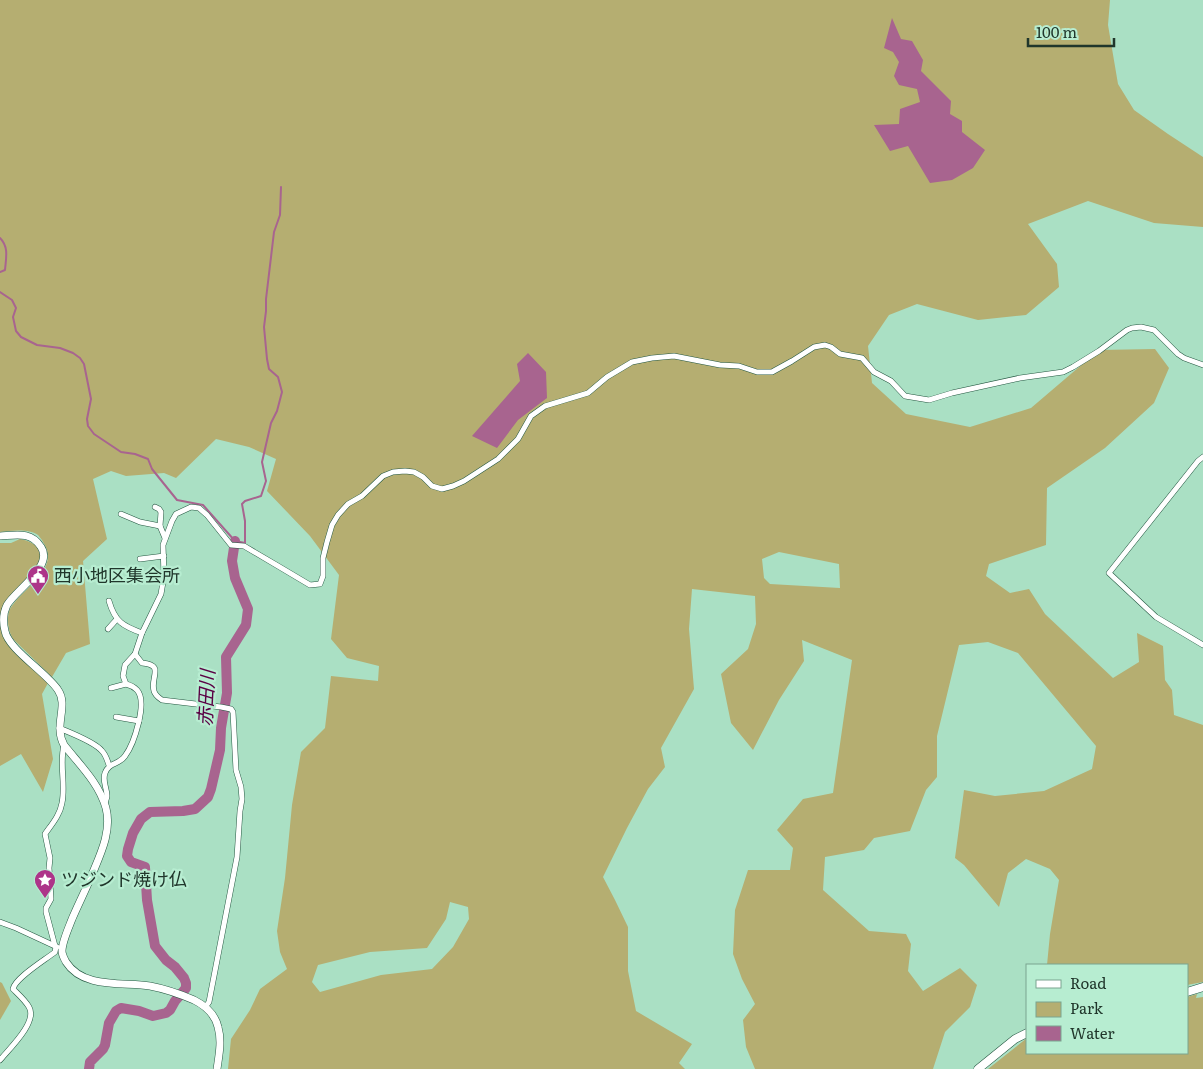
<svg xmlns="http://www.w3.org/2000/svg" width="1203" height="1069" viewBox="0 0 1203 1069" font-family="Literata,'Noto Sans JP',serif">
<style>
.green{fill:#b5ae71;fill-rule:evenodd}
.water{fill:#a8648f}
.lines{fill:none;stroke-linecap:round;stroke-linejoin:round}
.stream{stroke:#a8648f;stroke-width:2}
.river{stroke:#a8648f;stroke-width:10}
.minor-casing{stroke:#245741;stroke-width:6}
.secondary-casing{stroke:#245741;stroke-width:8}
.primary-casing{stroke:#245741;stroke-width:9}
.minor{stroke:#fff;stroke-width:5}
.secondary{stroke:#fff;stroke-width:7}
.primary{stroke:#fff;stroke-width:8}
.labels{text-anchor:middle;stroke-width:4.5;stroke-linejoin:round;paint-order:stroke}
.poi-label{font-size:18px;fill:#20362b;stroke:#b7edd1;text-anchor:start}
.water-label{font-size:19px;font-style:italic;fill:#5a0144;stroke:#b7edd1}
</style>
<rect width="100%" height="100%" fill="#aae0c4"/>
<g class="green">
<path d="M0,0H1110L1108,25L1118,84L1134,110L1168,134L1203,157V227L1154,223L1088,201L1028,224L1057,264L1059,287L1026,315L978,320L917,304L889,315L868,346L872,383L906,414L970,427L1031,408L1099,350L1155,349L1169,368L1154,403L1105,448L1047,488L1046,545L989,564L986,576L1010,593L1029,589L1045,614L1113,678L1139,662L1137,633L1163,646L1165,680L1172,690L1174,715L1203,725V982L1187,985V965H1047L1050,934L1059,880L1050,869L1026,859L1008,873L999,907L964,865L955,858L964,790L995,796L1044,791L1092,769L1096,746L1018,653L988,642L959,645L937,736V777L926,790L910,831L874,838L864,850L825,857L823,890L869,931L906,934L911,944L908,971L923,991L960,968L977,985L970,1007L945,1032L933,1069H755L746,1047L743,1020L755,1004L742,979L733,954L735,910L748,870H790L793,848L777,830L803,799L833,793L852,660L802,640L804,661L779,700L753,750L731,723L721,674L748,649L756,624L755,596L692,589L689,629L694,689L661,748L665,767L648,789L627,828L603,877L615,900L628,927V971L636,1011L692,1044L679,1063L685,1069H228L231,1039L250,1010L260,989L287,969L280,952L277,931L285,878L292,805L301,752L325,728L331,676L378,681L379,666L347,658L331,639L339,575L310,536L267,491L276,459L249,447L216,439L176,478L164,473L126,476L111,471L93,479L107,539L83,561L90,644L66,653L52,677L13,639C8,631 6,618 10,609C21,589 62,569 43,542C43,541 39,536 38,535C28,528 11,531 0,532ZM779,552L839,564L840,588L770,584L764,578L762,559ZM450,902L468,907L469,919L453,947L432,969L381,975L320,992L312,982L318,965L370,952L427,948L446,919Z"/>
<path d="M20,539C29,541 34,543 40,550V560L36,569L1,618L2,635L7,643L48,683L42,694L53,759L43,792L21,754L0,766V543H11Z"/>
<polygon points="0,982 2,983 11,1001 0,1020"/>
<polygon points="1197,994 1196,998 1203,997 1203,1069 988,1069 1027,1038 1027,1053 1187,1053 1187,997"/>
</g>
<g class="water">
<polygon points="892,18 901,39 912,41 923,60 921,71 951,101 950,114 962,121 962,132 985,150 973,168 952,180 930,183 908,146 890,151 874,125 899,124 900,109 920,102 917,89 899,85 894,76 899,62 893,52 884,48"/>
<polygon points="528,353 546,372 547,398 518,420 497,448 472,436 520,381 517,364"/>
</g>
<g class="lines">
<g class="stream">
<path d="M0,238C9,247 6,258 5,270L0,272"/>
<polyline points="0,292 12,300 16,308 13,317 16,331 21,337 37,345 60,348 73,353 80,358 84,364 91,399 87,419 88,426 94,434 121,452 135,454 148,459 152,469 177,500 203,505 235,541 245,543 245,521 242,504 245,501 261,496 266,481 262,462 271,423 277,411 282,392 278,377 269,369 267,359 264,327 266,311 266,299 274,232 280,215 281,187"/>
</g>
<polyline class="river" points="89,1069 90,1062 103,1049 105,1045 109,1023 116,1011 121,1008 139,1011 153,1016 166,1013 170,1010 175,1001 186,988 186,983 184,978 175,967 166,960 155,946 147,900 145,867 131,862 127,856 128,849 133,833 141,819 150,812 183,811 195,809 208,797 211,789 220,750 221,728 227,693 226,657 246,625 248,609 235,578 232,561 235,541"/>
<g class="minor-casing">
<g id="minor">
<polyline points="1203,457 1198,461 1109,573 1156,617 1203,645"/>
<polyline points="155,507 159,509 161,512 160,526"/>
<polyline points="121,514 140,522 160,526 165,538"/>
<polyline points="140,559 164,556"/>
<path d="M109,601C115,622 123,626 142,633"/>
<polyline points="108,629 117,619"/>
<path d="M135,654L142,663C165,665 150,677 154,691C155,695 159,698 162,700L221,707L231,709L233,712L236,770L241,787L242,799L240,811L237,857L209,1002L206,1006"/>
<polyline points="111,688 126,684"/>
<polyline points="116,717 139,721"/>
<path d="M59,728C71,733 95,742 102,751C106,755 107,760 109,765"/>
<path d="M105,804C105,801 107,799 107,796C107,788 102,781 105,773C109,762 119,765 125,756C134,744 148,702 137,690C134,687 130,685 126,684L123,676L125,665L135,654L142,633L161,594L164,576L163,545L172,521L176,514L191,507L199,508L207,515L231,545L244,546L278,566L310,585L320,584L323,576V558L327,542L332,525L338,515L348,504L362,496L383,476L393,472L405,471L414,472L423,477L432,486L442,489L453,486L464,481L498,459L518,439L531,416L545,406L588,393L607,377L632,362L652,358L674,356L720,365L739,366L757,372H772L792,361L814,347L825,345L831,347L840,354L862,358L874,372L891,381L905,396L929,400L952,393L1020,378L1063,372L1073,367L1099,351L1127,330L1132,328L1141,327L1154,330L1178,354L1184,358L1203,365"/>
<polyline points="0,922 16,928 57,947"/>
<path d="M55,946L46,912V908L51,899L49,868L50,858L45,834C52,824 60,815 62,803C66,784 59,764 64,745"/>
<path d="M0,1060C9,1049 38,1022 29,1007C25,1000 18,994 13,989C15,978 45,960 55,952L56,947"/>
</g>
</g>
<g class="secondary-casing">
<path id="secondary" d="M0,536C16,535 31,531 41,547C54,566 16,590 7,605C3,613 3,623 5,631C8,649 47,673 58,690C69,706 53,725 64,745C79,764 99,783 106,808C112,832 100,855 91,877C85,891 78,905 72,919C69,927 62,942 62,951C62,955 64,958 66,962C83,989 123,982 150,986C166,989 180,994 194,1000C206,1006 215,1014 218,1027C222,1041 219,1055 217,1069"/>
</g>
<g class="primary-casing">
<g id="primary">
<polyline points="1187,992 1203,987"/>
<polyline points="978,1069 1015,1039 1027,1033"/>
</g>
</g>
<use href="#minor" class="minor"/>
<use href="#secondary" class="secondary"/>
<use href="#primary" class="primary"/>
</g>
<defs>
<g id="civic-pin" transform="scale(1.125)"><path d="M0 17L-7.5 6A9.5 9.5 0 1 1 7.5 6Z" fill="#ad3489" stroke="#b7edd1"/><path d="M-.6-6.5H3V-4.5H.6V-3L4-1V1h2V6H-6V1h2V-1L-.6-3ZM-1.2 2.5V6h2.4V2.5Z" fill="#fff"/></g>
<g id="sight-pin" transform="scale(1.125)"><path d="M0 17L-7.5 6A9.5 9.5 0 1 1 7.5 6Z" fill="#ad3489" stroke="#b7edd1"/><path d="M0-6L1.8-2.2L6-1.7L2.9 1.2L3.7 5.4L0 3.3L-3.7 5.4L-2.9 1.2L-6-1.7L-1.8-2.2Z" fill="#fff"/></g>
</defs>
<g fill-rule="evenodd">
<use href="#civic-pin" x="38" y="576"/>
<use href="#sight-pin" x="45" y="880"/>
</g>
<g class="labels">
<g class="poi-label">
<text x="54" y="582">西小地区集会所</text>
<text x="61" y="886">ツジンド焼け仏</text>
</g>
<g class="water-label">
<text transform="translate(206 698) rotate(-87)" y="7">赤田川</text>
</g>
</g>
<rect x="1026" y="964" width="162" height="90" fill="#b7edd1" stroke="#7ba48f"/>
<rect x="1036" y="980" width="25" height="8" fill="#ffffff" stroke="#7ba48f"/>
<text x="1070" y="989" font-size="15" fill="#20362b">Road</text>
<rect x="1036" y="1002" width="25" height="15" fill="#b5ae71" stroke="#7ba48f"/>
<text x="1070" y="1014" font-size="15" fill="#20362b">Park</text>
<rect x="1036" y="1026" width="25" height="15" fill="#a8648f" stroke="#7ba48f"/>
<text x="1070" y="1039" font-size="15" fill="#20362b">Water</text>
<path d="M1028 38v8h86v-8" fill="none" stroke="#20362b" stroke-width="2.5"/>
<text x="1036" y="38" font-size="15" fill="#20362b" stroke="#b7edd1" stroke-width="4" paint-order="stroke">100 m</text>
</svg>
